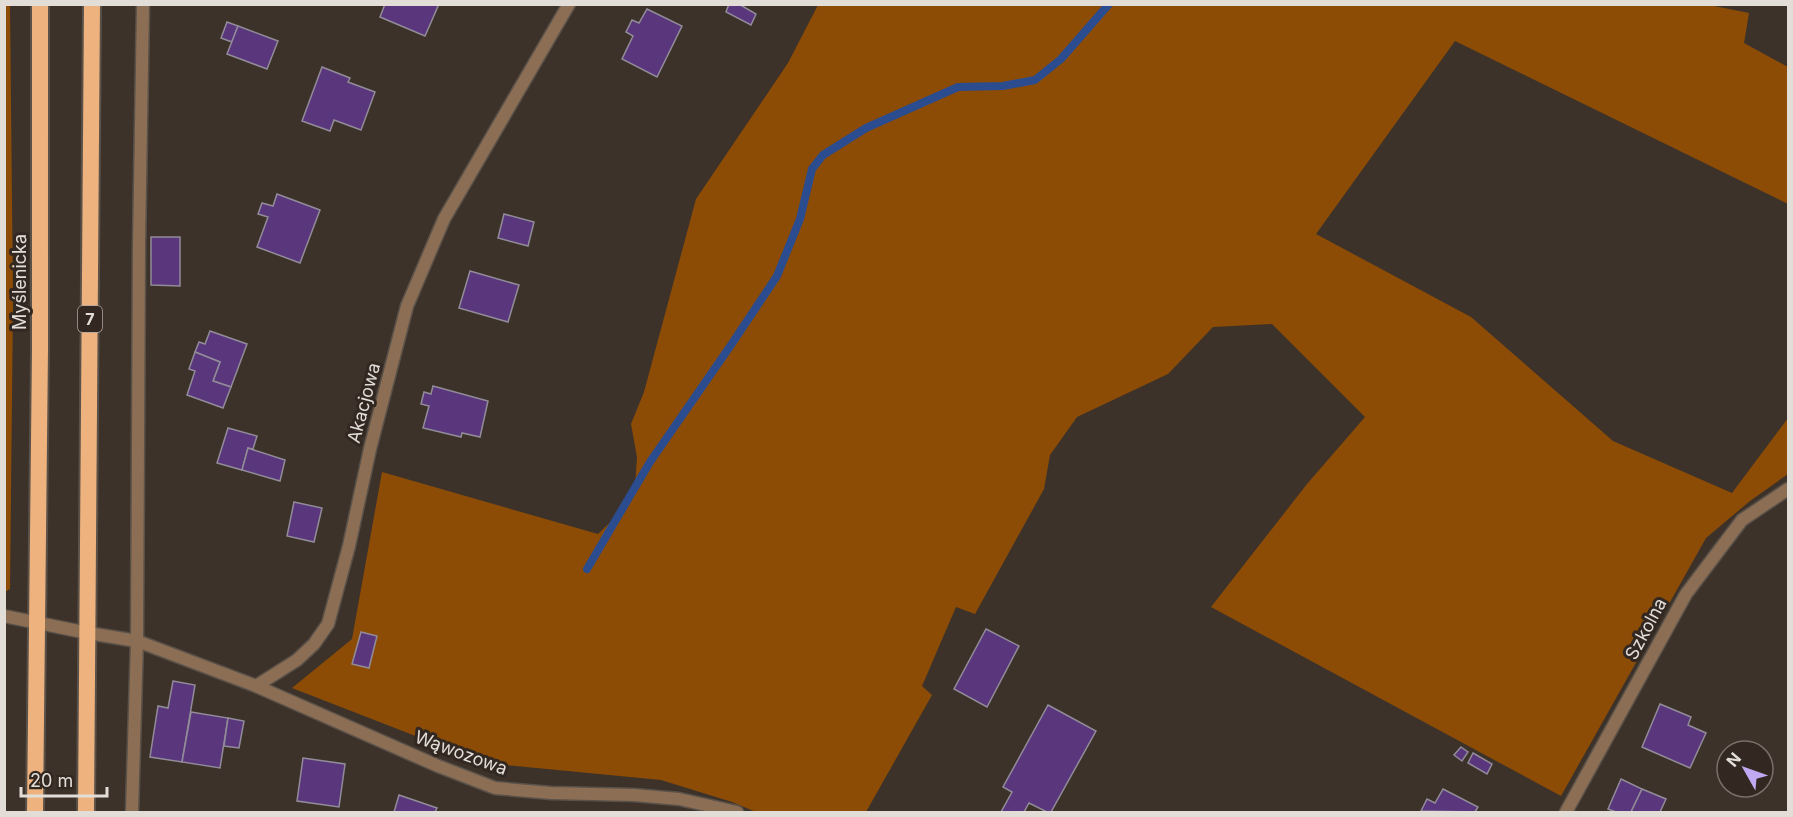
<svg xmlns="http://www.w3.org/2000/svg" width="1793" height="817" viewBox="0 0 1793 817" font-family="Inter,sans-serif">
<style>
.green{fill:#8c4c06}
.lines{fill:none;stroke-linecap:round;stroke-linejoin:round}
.stream{stroke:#2c4c90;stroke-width:8}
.building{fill:#5a367d;stroke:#918c98;stroke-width:1.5}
.minor-casing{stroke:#5a5149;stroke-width:15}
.trunk-casing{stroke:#5a5149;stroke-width:20}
.minor{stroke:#8b6e54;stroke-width:12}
.trunk{stroke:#edb27d;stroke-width:16}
.labels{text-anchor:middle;stroke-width:6;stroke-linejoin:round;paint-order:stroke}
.shield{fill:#322821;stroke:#aea7a1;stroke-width:1.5}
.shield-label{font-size:16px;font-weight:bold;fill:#e3ddd8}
.street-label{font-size:18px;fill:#e3ddd8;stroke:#322821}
</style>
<rect width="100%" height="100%" fill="#3c322a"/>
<g class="green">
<polygon points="4,5 10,5 13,300 10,589 5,592"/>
<polygon points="818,5 1709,5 1749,13 1744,43 1788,67 1788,204 1455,41 1316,234 1471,317 1613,441 1732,493 1788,418 1788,474 1750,501 1706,538 1561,796 1211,607 1307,484 1365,417 1272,324 1213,327 1168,374 1077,417 1050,455 1044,489 975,614 956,607 922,686 932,695 866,812 756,812 732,802 661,780 485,763 292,688 352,639 382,472 598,534 620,513 635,488 637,457 631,424 644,392 696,199 788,63"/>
</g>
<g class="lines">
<polyline class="stream" points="587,569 650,462 731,345 777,276 800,219 812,169 823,155 866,128 958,87 1003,86 1035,80 1061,59 1109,4"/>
</g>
<g class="building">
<polygon points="385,4 439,4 425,36 380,17"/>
<polygon points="729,4 739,4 756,14 751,25 726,12"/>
<polygon points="647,9 682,26 657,77 622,59 633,36 626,32 632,20 639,23"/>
<polygon points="227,22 238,26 232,42 221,38"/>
<polygon points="238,26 278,41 267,69 227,54"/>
<polygon points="322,67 350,78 348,82 375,92 361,130 334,120 330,131 302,121"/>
<polygon points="277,194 320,210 300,263 257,247 268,217 258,214 262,203 273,206"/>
<polygon points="504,214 534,222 528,246 498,238"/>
<polygon points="151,237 180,237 180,286 151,285"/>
<polygon points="470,271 519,285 508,322 459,308"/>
<polygon points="210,331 247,344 231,387 213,381 220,362 195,352 199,342 205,344"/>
<polygon points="195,352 220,362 213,381 231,387 223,408 187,395 195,371 189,369"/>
<polygon points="433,386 488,401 480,437 462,433 461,437 423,428 429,406 421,404 424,392 431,394"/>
<polygon points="228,428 257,436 253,449 248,448 242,470 217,463"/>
<polygon points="248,448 285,460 280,481 242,470"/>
<polygon points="294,502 322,508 314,542 287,536"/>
<polygon points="986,629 1019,646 987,707 954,689"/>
<polygon points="361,632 377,636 369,668 352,664"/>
<polygon points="173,681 195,685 182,762 150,757 158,706 168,708"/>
<polygon points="1660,704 1691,717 1688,725 1706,733 1690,768 1642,747"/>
<polygon points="1048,705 1096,731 1051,812 1047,812 1029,803 1024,812 1001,812 1012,792 1003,787"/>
<polygon points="191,712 228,718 220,768 182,762"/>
<polygon points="228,718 244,721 239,748 224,746"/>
<polygon points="1461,747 1468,752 1462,761 1454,755"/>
<polygon points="1473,753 1492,764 1487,774 1468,763"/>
<polygon points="303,758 345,764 339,807 297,801"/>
<polygon points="1621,779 1642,789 1631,812 1616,812 1608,809"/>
<polygon points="1443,789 1478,807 1475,812 1421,811 1427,799 1435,803"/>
<polygon points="1642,789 1666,799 1660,812 1631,812"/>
<polygon points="399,795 437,808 435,812 394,812"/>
</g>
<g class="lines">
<g class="minor-casing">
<g id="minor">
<polyline points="4,616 88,633 137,641 256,686 297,660 314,644 328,624 349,546 370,449 407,306 444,219 569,4"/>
<polyline points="256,686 438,766 495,788 551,793 634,795 679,799 737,812"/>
<polyline points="132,812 137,641 139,246 143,4"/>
<polyline points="1566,812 1686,594 1742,520 1788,489"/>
</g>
</g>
<g class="trunk-casing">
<g id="trunk">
<polyline points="35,812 40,349 40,4"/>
<polyline points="86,812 92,4"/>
</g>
</g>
<use href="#minor" class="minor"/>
<use href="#trunk" class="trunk"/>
</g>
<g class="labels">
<rect class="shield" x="78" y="306" width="24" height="26" rx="4.5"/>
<g class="shield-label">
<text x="90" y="325">7</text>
</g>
<g class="street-label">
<text transform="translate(20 282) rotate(-90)" y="6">Myślenicka</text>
<text transform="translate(364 403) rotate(-75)" y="6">Akacjowa</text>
<text transform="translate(1646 629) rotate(-62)" y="6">Szkolna</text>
<text transform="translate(461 753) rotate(20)" y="6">Wąwozowa</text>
</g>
</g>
<rect width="1793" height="817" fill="none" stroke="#e3ddd8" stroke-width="12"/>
<g transform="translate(1745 769) rotate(310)"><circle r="28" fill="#322821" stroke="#79706a" stroke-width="1.5"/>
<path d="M0-4.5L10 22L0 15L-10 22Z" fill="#c0a8f3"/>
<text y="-9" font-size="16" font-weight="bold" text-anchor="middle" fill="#e3ddd8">N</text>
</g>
<path d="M21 787v9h86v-9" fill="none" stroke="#e3ddd8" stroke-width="3"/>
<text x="30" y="787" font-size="18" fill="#e3ddd8" stroke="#322821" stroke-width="4.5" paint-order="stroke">20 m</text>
</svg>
